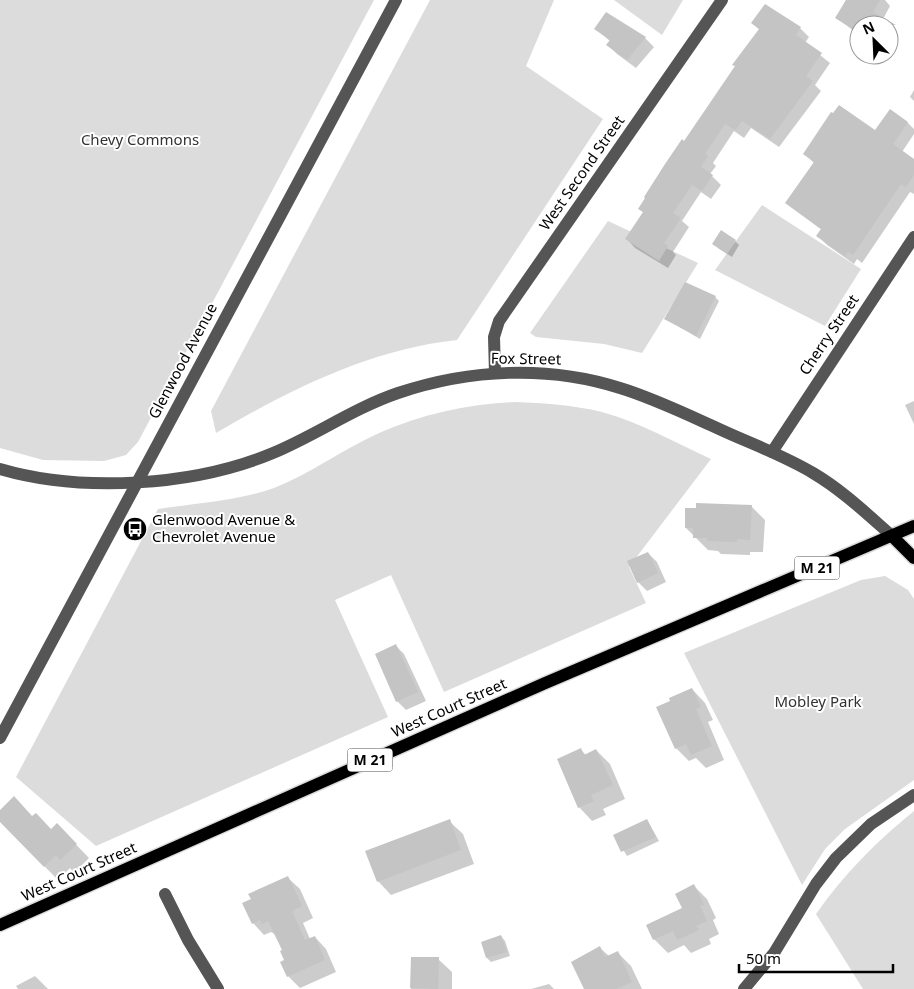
<svg xmlns="http://www.w3.org/2000/svg" width="914" height="989" viewBox="0 0 914 989" font-family="'Noto Sans',sans-serif">
<style>
.green{fill:#dcdcdc}
.shadow{fill:#0003}
.building{fill:#c4c4c4}
.lines{fill:none;stroke-linecap:round;stroke-linejoin:round}
.major-casing{stroke:#dbdbdb;stroke-width:15}
.minor{stroke:#555;stroke-width:12}
.major{stroke:#000;stroke-width:12}
.labels{text-anchor:middle;stroke-width:4;stroke-linejoin:round;paint-order:stroke}
.shield{fill:#fff;stroke:#4c4c4c;stroke-width:1}
.shield-label{font-size:14px;font-weight:bold;fill:#000}
.park-label{font-size:15px;fill:#333;stroke:#fff}
.street-label{font-size:15px;fill:#000;stroke:#fff}
.poi-label{font-size:15px;fill:#000;stroke:#fff;text-anchor:start}
</style>
<rect width="100%" height="100%" fill="#fff"/>
<g class="green">
<polygon points="0,0 374,0 138,442 126,455 104,461 43,460 0,448"/>
<path d="M430,0H554L526,66L603,119L457,340C371,349 289,390 216,433L211,411Z"/>
<polygon points="614,0 683,0 662,35"/>
<polygon points="762,205 861,269 825,326 715,270"/>
<polygon points="608,221 698,263 642,353 604,344 536,337 530,333"/>
<path d="M515,402C544,403 573,405 602,412C639,422 676,443 711,459L629,567L646,603L444,692L391,575L335,600L388,717L96,846L16,777L158,509C196,503 237,501 274,488C310,474 343,449 379,433C423,414 467,404 515,402Z"/>
<polygon points="885,576 908,590 914,599 914,780 845,829 825,849 802,885 684,653 861,580"/>
<path d="M914,811V989H863L816,914C845,873 875,843 914,811Z"/>
</g>
<g class="shadow">
<polygon points="846,0 885,0 890,6 882,21 886,25 859,25 859,35 837,18"/>
<polygon points="766,5 800,28 809,37 805,43 830,63 815,85 821,91 779,147 751,128 744,138 734,131 713,163 716,166 710,174 721,185 711,199 701,192 682,221 689,227 673,252 676,255 668,268 635,248 627,239 644,213 640,209 760,30 753,23"/>
<polygon points="596,29 645,38 654,47 636,68 617,54 608,45 611,42"/>
<polygon points="914,90 914,101 910,97"/>
<polygon points="907,122 914,129 914,134 902,152 914,161 914,194 910,192 862,263 857,259 854,264 827,245 818,236 822,230 786,203 814,163 805,154"/>
<polygon points="735,241 739,245 732,257 718,248"/>
<polygon points="715,297 719,301 700,339 666,319"/>
<polygon points="914,401 914,424 905,405"/>
<polygon points="751,506 765,520 763,552 750,552 750,555 721,554 718,551 708,550 686,528"/>
<polygon points="648,553 657,562 666,582 647,591 638,582"/>
<polygon points="395,645 404,654 426,701 406,710 397,701"/>
<polygon points="692,689 705,703 713,720 708,722 724,760 706,768 696,758 689,761 676,748 671,701"/>
<polygon points="581,750 586,755 596,750 610,764 625,799 603,809 606,815 592,821 579,807"/>
<polygon points="0,812 33,817 51,830 57,825 89,858 74,873 70,868 58,880 0,821"/>
<polygon points="647,820 659,841 627,856 615,836"/>
<polygon points="449,821 463,834 474,864 391,895 378,881"/>
<polygon points="288,878 300,889 313,918 303,923 310,939 315,937 326,949 336,972 300,988 288,976 284,951 276,935 271,932 264,935 253,923"/>
<polygon points="694,886 707,899 716,918 713,920 719,934 709,939 711,944 691,953 684,945 668,953 654,939 683,909"/>
<polygon points="501,936 505,941 510,956 491,962 487,958 482,943"/>
<polygon points="600,948 609,956 617,952 631,966 642,989 585,989"/>
<polygon points="412,958 438,959 452,972 452,989 411,989"/>
<polygon points="35,976 48,989 18,989 16,986"/>
<polygon points="549,984 554,989 531,989"/>
</g>
<g class="building">
<polygon points="846,0 880,0 873,12 896,25 859,25 859,33 835,18"/>
<polygon points="765,4 801,27 796,35 822,53 806,76 813,81 770,139 742,121 735,130 725,124 705,154 708,156 701,167 713,175 702,191 692,185 673,213 681,218 664,243 668,246 659,261 625,239 643,212 638,209 645,198 644,197 665,164 682,139 684,141 735,66 732,65 759,29 751,23"/>
<polygon points="606,12 646,37 627,60 606,45 610,40 594,29"/>
<polygon points="839,105 875,130 890,109 908,122 893,144 914,159 914,175 906,187 901,184 853,255 848,252 845,256 816,236 821,229 785,203 814,162 803,154 831,112 833,113"/>
<polygon points="721,230 736,240 727,254 712,244"/>
<polygon points="685,282 716,296 696,336 664,319"/>
<polygon points="696,503 752,505 750,540 737,539 737,542 707,541 707,538 693,538 693,528 685,528 685,508 696,508"/>
<polygon points="648,552 658,573 637,583 627,561"/>
<polygon points="396,644 418,692 396,702 375,654"/>
<polygon points="692,688 701,707 696,709 712,746 691,755 686,744 675,749 656,707 670,701 669,698"/>
<polygon points="581,748 584,755 596,749 613,785 591,795 594,801 578,808 557,759"/>
<polygon points="14,796 32,816 36,813 51,829 57,823 77,844 60,860 56,855 44,867 0,822 0,810"/>
<polygon points="450,819 461,850 377,882 365,851"/>
<polygon points="647,819 656,837 621,852 613,835"/>
<polygon points="288,876 302,906 292,911 305,940 315,936 325,960 287,977 280,962 284,960 280,951 282,950 268,921 262,924 260,920 252,924 242,903 251,899 248,894"/>
<polygon points="694,884 704,905 700,906 707,921 696,926 699,930 677,940 673,931 653,940 646,925 682,908 675,894"/>
<polygon points="501,935 507,952 486,958 481,942"/>
<polygon points="600,946 605,957 618,951 632,982 616,989 584,989 571,962"/>
<polygon points="411,957 439,957 438,989 410,988"/>
</g>
<g class="lines">
<g class="major-casing">
<g id="major">
<polyline points="892,536 914,558"/>
<polyline points="0,925 543,684 914,526"/>
</g>
</g>
<g class="minor">
<polyline points="495,373 494,337 499,321 722,0"/>
<polyline points="772,452 914,237"/>
<path d="M0,469C82,493 194,486 273,453C316,435 354,408 398,393C470,369 548,365 620,388C653,398 686,414 717,428C749,443 783,455 813,473C842,490 867,514 892,536"/>
<polyline points="0,738 396,0"/>
<polyline points="165,894 188,940 218,989"/>
<polyline points="744,989 774,953 816,884 836,858 871,824 914,795"/>
</g>
<use href="#major" class="major"/>
</g>
<defs>
<g id="bus-disc" transform="scale(1.25)"><circle r="9.5" fill="#000" stroke="#fff"/><path d="M-5-6H5V4H4V6H2V4H-2V6H-4V4H-5ZM-3.5-4V0h7V-4ZM-3.5 1.2v1.5H-2V1.2ZM2 1.2v1.5H3.5V1.2Z" fill="#fff"/></g>
</defs>
<g fill-rule="evenodd">
<use href="#bus-disc" x="135" y="529"/>
</g>
<g class="labels">
<g class="shield">
<rect x="794.5" y="556.5" width="45" height="23" rx="4"/>
<rect x="347.5" y="748.5" width="45" height="23" rx="4"/>
</g>
<g class="shield-label">
<text x="817" y="573">M 21</text>
<text x="370" y="765">M 21</text>
</g>
<g class="park-label">
<text x="140" y="145">Chevy Commons</text>
<text x="818" y="707">Mobley Park</text>
</g>
<g class="street-label">
<text transform="translate(582 173) rotate(-55)" y="5">West Second Street</text>
<text transform="translate(829 335) rotate(-56)" y="5">Cherry Street</text>
<text transform="translate(526 359) rotate(1)" y="5">Fox Street</text>
<text transform="translate(183 361) rotate(-62)" y="5">Glenwood Avenue</text>
<text transform="translate(449 708) rotate(-24)" y="5">West Court Street</text>
<text transform="translate(79 872) rotate(-24)" y="5">West Court Street</text>
</g>
<g class="poi-label">
<text x="152" y="525">Glenwood Avenue &amp;<tspan x="152" dy="17">Chevrolet Avenue</tspan></text>
</g>
</g>
<g transform="translate(874 40) rotate(336)"><circle r="24" fill="#ffffff" stroke="#999999"/>
<path d="M0-4L9 19L0 12L-9 19Z" fill="#000000"/>
<text y="-8" font-size="14" font-weight="bold" text-anchor="middle" fill="#000000">N</text>
</g>
<path d="M739 964v8h154v-8" fill="none" stroke="#000000" stroke-width="2.5"/>
<text x="746" y="964" font-size="15" fill="#000000" stroke="#ffffff" stroke-width="4" paint-order="stroke">50 m</text>
</svg>
